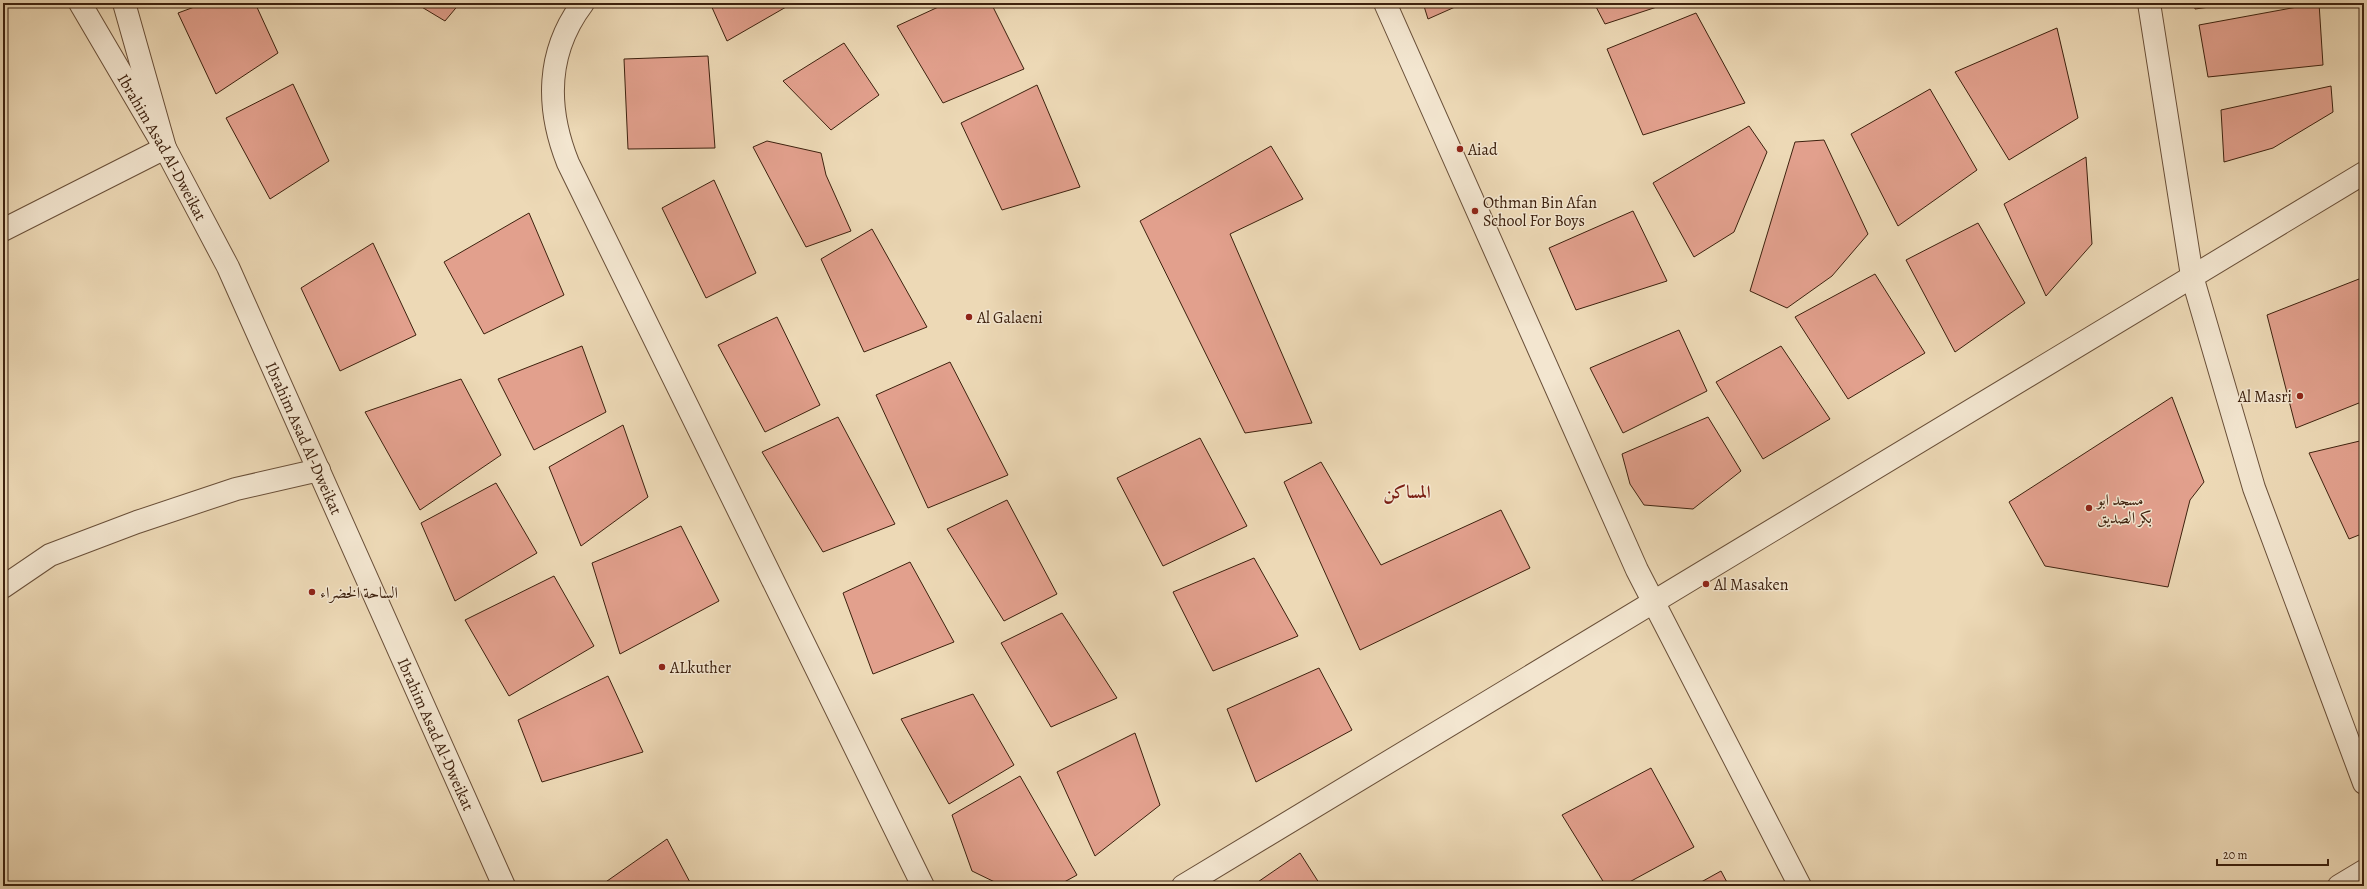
<svg xmlns="http://www.w3.org/2000/svg" width="2367" height="889" viewBox="0 0 2367 889" font-family="Alegreya,Amiri,serif">
<style>
.building{fill:#e2a08d;stroke:#3d210e}
.lines{fill:none;stroke-linecap:round;stroke-linejoin:round}
.street-casing{stroke:#694f38;stroke-width:24}
.street{stroke:#f3e6d0;stroke-width:22}
.poi-dot{fill:#8f2418;stroke:#f3e6d0;stroke-width:1.5}
.labels{text-anchor:middle;stroke-width:3;stroke-linejoin:round;paint-order:stroke}
.street-label{font-size:16px;fill:#3d210e;stroke:#f3e6d0}
.poi-label{font-size:16px;fill:#3d210e;stroke:#f3e6d0;text-anchor:start}
.quarter-label{font-size:18px;font-weight:bold;fill:#7a1f14;stroke:#f3e6d0}
</style>
<rect width="100%" height="100%" fill="#edd9b6"/>
<filter id="stains"><feTurbulence type="fractalNoise" baseFrequency=".005" numOctaves="4"/><feColorMatrix values="0 0 0 0 .2 0 0 0 0 .09 0 0 0 0 .02 0 0 0 .5 -.17"/></filter>
<radialGradient id="worn" r=".72"><stop offset=".6" stop-color="#630" stop-opacity="0"/><stop offset="1" stop-color="#630" stop-opacity=".3"/></radialGradient>
<g class="building">
<polygon points="205,3 255,3 278,53 216,94 178,13"/>
<polygon points="415,3 460,3 445,21"/>
<polygon points="710,3 793,3 727,41"/>
<polygon points="947,3 991,3 1024,69 943,103 897,26"/>
<polygon points="1423,3 1464,3 1428,19"/>
<polygon points="1594,3 1669,3 1605,24"/>
<polygon points="2194,3 2239,3 2195,9"/>
<polygon points="2319,3 2323,65 2208,77 2199,25"/>
<polygon points="1696,13 1745,103 1643,135 1607,49"/>
<polygon points="2057,28 2078,118 2009,160 1955,72"/>
<polygon points="844,43 879,95 831,130 783,81"/>
<polygon points="708,56 715,148 628,149 624,59"/>
<polygon points="293,84 329,161 270,199 226,118"/>
<polygon points="1037,85 1080,187 1002,210 961,123"/>
<polygon points="2331,86 2333,112 2273,148 2224,162 2221,110"/>
<polygon points="1930,89 1977,170 1898,226 1851,134"/>
<polygon points="1749,126 1767,152 1734,232 1694,257 1653,183"/>
<polygon points="1824,140 1868,234 1832,276 1787,308 1750,291 1795,142"/>
<polygon points="767,141 821,153 826,175 851,231 806,247 753,147"/>
<polygon points="1271,146 1303,199 1230,234 1312,423 1245,433 1140,221"/>
<polygon points="2086,157 2092,244 2046,296 2004,204"/>
<polygon points="714,180 756,273 706,298 662,208"/>
<polygon points="1633,211 1667,281 1576,310 1549,248"/>
<polygon points="529,213 564,295 484,334 444,262"/>
<polygon points="1978,223 2025,303 1955,352 1906,260"/>
<polygon points="872,229 927,327 864,352 821,259"/>
<polygon points="373,243 416,335 340,371 301,288"/>
<polygon points="1875,274 1925,353 1848,399 1795,317"/>
<polygon points="2359,279 2364,291 2364,401 2296,428 2267,315"/>
<polygon points="777,317 820,405 765,432 718,345"/>
<polygon points="1679,330 1707,391 1623,433 1590,368"/>
<polygon points="582,346 606,412 534,450 498,379"/>
<polygon points="1781,346 1830,419 1763,459 1716,382"/>
<polygon points="950,362 1008,475 928,508 876,395"/>
<polygon points="461,379 501,455 420,510 365,412"/>
<polygon points="2172,397 2204,482 2190,500 2168,587 2045,566 2009,502"/>
<polygon points="838,417 895,524 823,552 762,452"/>
<polygon points="1708,417 1741,471 1693,509 1644,505 1630,484 1622,454"/>
<polygon points="623,425 648,497 581,546 549,467"/>
<polygon points="1200,438 1247,526 1163,566 1117,478"/>
<polygon points="2364,440 2364,533 2349,539 2309,453"/>
<polygon points="1321,462 1381,565 1501,510 1530,568 1360,650 1284,482"/>
<polygon points="496,483 537,553 455,601 421,523"/>
<polygon points="1007,500 1057,594 1004,621 947,529"/>
<polygon points="681,526 719,601 620,654 592,563"/>
<polygon points="1254,558 1298,636 1213,671 1173,592"/>
<polygon points="910,562 954,642 873,674 843,593"/>
<polygon points="554,576 594,646 509,696 465,620"/>
<polygon points="1062,613 1117,698 1051,727 1001,643"/>
<polygon points="1319,668 1352,730 1256,782 1227,709"/>
<polygon points="608,676 643,752 542,782 518,720"/>
<polygon points="973,694 1014,765 949,804 901,719"/>
<polygon points="1135,733 1160,805 1095,856 1057,772"/>
<polygon points="1651,768 1694,847 1622,886 1606,886 1562,815"/>
<polygon points="1020,776 1077,875 1057,886 1003,886 972,871 952,815"/>
<polygon points="667,839 692,886 600,886"/>
<polygon points="1300,853 1321,886 1252,886"/>
<polygon points="1721,871 1729,886 1694,886"/>
</g>
<g class="lines">
<g class="street-casing">
<g id="street">
<path id="s1" d="M80,3L165,148L228,267L504,886"/>
<path d="M583,3C546,52 546,108 568,163L923,886"/>
<polyline points="1385,3 1637,570 1800,886"/>
<polyline points="2149,3 2192,276 2254,488 2364,783"/>
<polyline points="3,230 165,148 124,3"/>
<polyline points="3,587 50,555 137,522 236,489 319,470"/>
<polyline points="1183,886 2364,173"/>
<polyline points="2339,886 2364,871"/>
</g>
</g>
<use href="#street" class="street"/>
</g>
<g class="poi-dot">
<circle cx="1460" cy="149" r="4"/>
<circle cx="1475" cy="211" r="4"/>
<circle cx="969" cy="317" r="4"/>
<circle cx="2300" cy="396" r="4"/>
<circle cx="2089" cy="508" r="4"/>
<circle cx="1706" cy="584" r="4"/>
<circle cx="312" cy="592" r="4"/>
<circle cx="662" cy="667" r="4"/>
</g>
<g class="labels">
<g class="street-label">
<text dy="6" stroke="none"><textPath href="#s1" startOffset="166">Ibrahim Asad Al-Dweikat</textPath></text>
<text dy="6" stroke="none"><textPath href="#s1" startOffset="490">Ibrahim Asad Al-Dweikat</textPath></text>
<text dy="6" stroke="none"><textPath href="#s1" startOffset="814">Ibrahim Asad Al-Dweikat</textPath></text>
</g>
<g class="poi-label">
<text x="1468" y="155">Aiad</text>
<text x="1483" y="208">Othman Bin Afan<tspan x="1483" dy="18">School For Boys</tspan></text>
<text x="977" y="323">Al Galaeni</text>
<text x="2292" y="402" text-anchor="end">Al Masri</text>
<text x="2097" y="505">مسجد ابو<tspan x="2097" dy="18">بكر الصديق</tspan></text>
<text x="1714" y="590">Al Masaken</text>
<text x="320" y="598">الساحة الخضراء</text>
<text x="670" y="673">ALkuther</text>
</g>
<g class="quarter-label">
<text x="1407" y="498">المساكن</text>
</g>
</g>
<rect width="2367" height="889" fill="none" stroke="#edd9b6" stroke-width="16"/>
<rect x="4" y="4" width="2359" height="881" fill="none" stroke="#3d210e" stroke-width="2"/>
<rect x="8" y="8" width="2351" height="873" fill="none" stroke="#3d210e"/>
<path d="M2217 859v6h111v-6" fill="none" stroke="#3d210e" stroke-width="2"/>
<text x="2223" y="859" font-size="12" fill="#3d210e" stroke="#f3e6d0" stroke-width="3" paint-order="stroke">20 m</text>
<rect width="100%" height="100%" filter="url(#stains)"/>
<rect width="100%" height="100%" fill="url(#worn)"/>
</svg>
